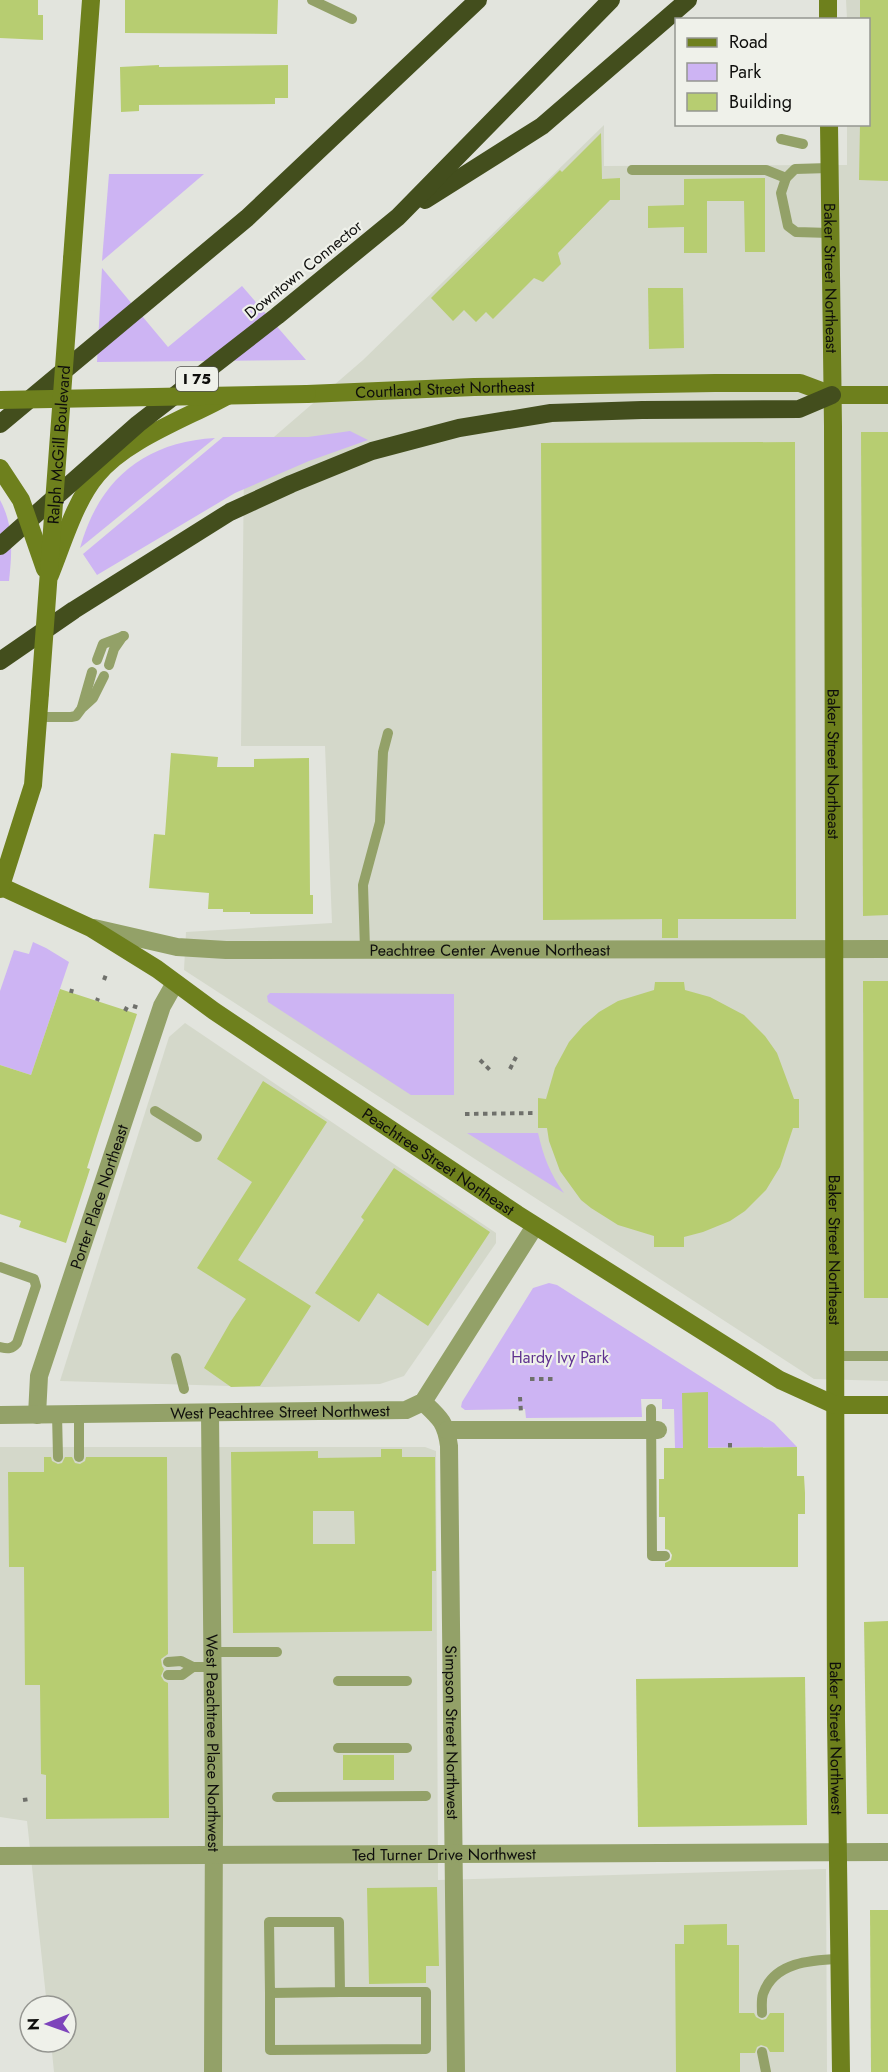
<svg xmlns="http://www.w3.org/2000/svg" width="888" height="2072" viewBox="0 0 888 2072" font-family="Jost,sans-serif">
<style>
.built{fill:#d4d8ca}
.green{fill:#cdb4f3}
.building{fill:#b7cd71;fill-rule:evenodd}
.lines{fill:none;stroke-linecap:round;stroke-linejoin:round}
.path{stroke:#6f706b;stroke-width:4;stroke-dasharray:4.5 4.5;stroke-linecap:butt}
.service{stroke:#93a168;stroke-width:10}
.minor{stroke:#93a168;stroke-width:18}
.tertiary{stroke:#93a168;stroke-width:18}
.secondary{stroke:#6e801d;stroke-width:18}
.motorway{stroke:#434e1d;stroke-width:18}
.secondary-bridge{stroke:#6e801d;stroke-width:18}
.labels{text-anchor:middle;stroke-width:4.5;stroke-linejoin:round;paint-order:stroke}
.shield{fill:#eff1ea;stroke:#52524f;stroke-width:1.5}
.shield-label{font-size:15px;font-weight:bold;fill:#0e0e0c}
.street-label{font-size:16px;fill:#0e0e0c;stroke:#eff1ea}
.park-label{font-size:16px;fill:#5e318f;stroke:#eff1ea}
</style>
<rect width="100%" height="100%" fill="#e2e4dd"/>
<g class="built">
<polygon points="846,0 888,0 888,1381 814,1379 184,970 186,932 332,923 325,746 241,746 244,463 363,360 604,125 604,166 847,165 847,125 868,124 868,20 847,19"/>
<polygon points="185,1023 496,1233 496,1243 404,1376 380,1384 264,1387 60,1381 169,1037"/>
<polygon points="0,1447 425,1447 436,1451 438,1880 826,1869 827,2072 54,2072 51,2042 66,2042 66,2006 47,2006 27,1821 0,1817"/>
</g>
<g class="green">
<polygon points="109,174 204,174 102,261"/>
<polygon points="102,268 168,347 242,286 306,360 97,362"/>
<polygon points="350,431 368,440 309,461 235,493 97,575 83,554 223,437 308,437"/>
<path d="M215,438L80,548C99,479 145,442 215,438Z"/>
<path d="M0,500C14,526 12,552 9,581H0Z"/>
<polygon points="33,942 46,948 69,962 31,1075 0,1065 0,991 14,950 29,954"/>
<polygon points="270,993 454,994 454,1095 411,1095 268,1002 267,996"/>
<path d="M467,1133H538C543,1155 550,1174 564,1193Z"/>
<polygon points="549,1283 557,1285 774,1423 797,1447 675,1448 674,1409 662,1409 662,1399 641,1399 642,1417 526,1418 525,1409 465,1410 461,1407 462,1402 533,1288"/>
</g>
<g class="building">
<polygon points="0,0 38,0 38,15 43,15 43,40 0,38"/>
<polygon points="125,0 278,0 277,34 125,33"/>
<polygon points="860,0 888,0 888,181 859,180 860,124 868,124 868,20 860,20"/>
<polygon points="159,65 159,67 288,65 288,98 275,98 275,104 139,105 139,111 121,112 120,67"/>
<polygon points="601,133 602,179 620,178 620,200 610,200 558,253 561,264 543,282 534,278 493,319 486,312 476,322 464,310 453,321 431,298 560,170 562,172"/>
<polygon points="765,178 765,252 745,252 744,201 707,201 707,253 684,253 684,227 648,228 648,206 684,205 684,179"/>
<polygon points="648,288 683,288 684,348 649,349"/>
<polygon points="861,432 888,432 888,915 863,916"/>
<polygon points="795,442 796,919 678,919 678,938 662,938 662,919 543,920 541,443"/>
<polygon points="171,753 218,757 217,767 254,767 254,759 309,758 310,895 313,895 313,914 250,914 250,912 223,912 223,909 208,909 209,893 149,888 154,834 165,835"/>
<polygon points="863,981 888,981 888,1298 864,1298"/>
<polygon points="655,982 684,982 685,990 710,997 744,1015 765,1036 777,1053 794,1099 799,1099 799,1128 793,1128 780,1167 766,1190 745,1211 730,1221 703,1232 684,1237 684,1247 654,1247 654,1236 618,1225 591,1208 581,1200 560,1171 549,1141 547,1128 538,1128 538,1098 546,1099 555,1068 569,1042 583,1026 599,1012 618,1001 654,990"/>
<polygon points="60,989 137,1014 98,1133 87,1168 90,1169 66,1243 19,1227 21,1221 0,1214 0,1065 31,1075"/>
<polygon points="263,1081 327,1122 238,1260 311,1306 260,1386 231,1387 204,1368 231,1321 246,1299 197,1268 252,1182 217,1159"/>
<polygon points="394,1168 490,1232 428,1326 378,1293 359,1322 315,1293 364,1220 361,1217"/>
<polygon points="708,1392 708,1448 797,1447 797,1476 804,1476 805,1493 805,1514 798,1514 798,1567 665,1567 665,1563 671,1560 672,1555 669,1550 665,1549 665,1517 659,1517 659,1479 664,1479 664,1448 683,1448 682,1393"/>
<path d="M381,1449H402V1457H435L436,1571H432V1631L233,1633L231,1452L318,1451V1458L381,1457ZM313,1511H354L355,1544H313Z"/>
<polygon points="44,1457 51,1457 52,1461 58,1464 62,1463 65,1457 72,1457 75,1463 80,1464 85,1461 86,1457 167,1457 168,1654 161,1659 162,1666 164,1669 161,1676 164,1681 168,1683 169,1818 46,1819 46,1775 41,1774 40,1685 25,1685 24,1567 9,1567 8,1472 44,1472"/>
<polygon points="888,1621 888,1814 867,1814 864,1622"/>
<polygon points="805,1677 807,1825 638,1827 636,1679"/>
<rect x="343" y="1755" width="51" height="25"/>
<polygon points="437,1887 439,1966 426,1966 426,1983 369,1984 367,1888"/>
<polygon points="870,1910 888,1910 888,2072 871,2072"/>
<polygon points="727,1924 727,1945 739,1945 739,2013 754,2013 756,2017 762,2020 766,2019 770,2013 784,2013 784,2052 770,2052 767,2047 761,2045 757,2047 755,2053 740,2053 740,2072 676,2072 675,1944 684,1944 684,1925"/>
</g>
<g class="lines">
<g class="path">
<polyline points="104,980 107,972"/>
<polyline points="71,993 72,989"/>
<polyline points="97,1001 98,998"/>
<polyline points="133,1006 139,1008"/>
<polyline points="125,1011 127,1007"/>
<polyline points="480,1060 490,1070"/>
<polyline points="510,1069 516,1057"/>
<polyline points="465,1114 537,1113"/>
<polyline points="530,1379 554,1379"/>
<polyline points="520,1397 521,1413"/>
<polyline points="730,1443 730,1448"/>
<polyline points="23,1800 30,1799"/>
</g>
<g class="service">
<polyline points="312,0 352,19"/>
<polyline points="781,139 803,144"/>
<polyline points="829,168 795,169 786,178 781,193 788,226 796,232 830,233"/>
<polyline points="632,170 766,170 786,178"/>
<polyline points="97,660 103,644 124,636"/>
<polyline points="109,665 114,649 123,636"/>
<polyline points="82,707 92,672"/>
<polyline points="38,717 71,717 76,716 82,708 93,698 104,676"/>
<polyline points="365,949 363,885 380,822 383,752 388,733"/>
<polyline points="155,1111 197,1137"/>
<path d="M0,1267L34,1279L36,1286L17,1343C12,1349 8,1349 0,1347"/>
<polyline points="835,1356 888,1356"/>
<polyline points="176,1358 184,1389"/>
<polyline points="651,1409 652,1556 665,1556"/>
<polyline points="57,1414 58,1457"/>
<polyline points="79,1414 79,1457"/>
<polyline points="213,1652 277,1652"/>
<polyline points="168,1662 181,1661 193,1667 213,1667"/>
<polyline points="168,1675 182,1675 193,1667"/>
<polyline points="338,1681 407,1681"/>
<polyline points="338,1748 407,1748"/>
<polyline points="277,1797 426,1796"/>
<polygon points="269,1922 339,1922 340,1992 270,1993"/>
<polyline points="270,1993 270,2050 426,2049 426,1992 340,1992"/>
<path d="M762,2013C762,2007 761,2000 763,1994C774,1962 811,1960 839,1959"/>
<polyline points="762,2052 766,2072"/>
</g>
<g class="minor">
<path id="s1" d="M423,1402C439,1417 446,1422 449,1446L456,2072"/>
<path id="s2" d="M210,1413L214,1815L213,2072"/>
<path id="s3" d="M37,1415L39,1376L162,1006L175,983"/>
<polyline points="447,1430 658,1430"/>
</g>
<g class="tertiary">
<path id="s4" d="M94,928L177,947L226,950L888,949"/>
<path id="s5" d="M0,1415L406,1410L423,1402L535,1226"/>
<path id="s6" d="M0,1856L888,1852"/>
</g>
<g class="secondary">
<polyline points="828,0 828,20"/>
<path id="s7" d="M829,124L833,426L836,1720L841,2072"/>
<polyline points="72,259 91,0"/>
<path id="s8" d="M307,394L474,387L715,383H800L832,395H888"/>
<path d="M50,575C63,543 75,501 97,475C125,440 187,418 227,396"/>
<path id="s9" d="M0,886L91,928L157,969L214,1011L517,1214L780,1380L835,1405H888"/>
<polyline points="0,889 33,785 40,693"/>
</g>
<g class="motorway">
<polyline points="425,200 542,126 688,0"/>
<polyline points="0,424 247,218 478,0"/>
<polyline points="0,546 138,424 277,316 398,217 611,0"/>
<polyline points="0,661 74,610 230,512 291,484 372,451 459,428 551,413 642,410 799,409 832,395"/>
</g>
<g class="secondary-bridge">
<polyline points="0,400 307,394"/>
<polyline points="0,468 21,500 45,569"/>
<path id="s10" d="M40,693L72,259"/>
</g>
</g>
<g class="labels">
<rect class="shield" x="176" y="367" width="42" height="24" rx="4.5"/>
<g class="shield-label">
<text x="197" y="384">I 75</text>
</g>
<g class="street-label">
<text transform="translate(303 269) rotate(-39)" y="6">Downtown Connector</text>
<text dy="6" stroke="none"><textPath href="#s7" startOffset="154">Baker Street Northeast</textPath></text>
<text dy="6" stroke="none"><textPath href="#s8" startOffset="138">Courtland Street Northeast</textPath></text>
<text dy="6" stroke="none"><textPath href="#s10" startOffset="249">Ralph McGill Boulevard</textPath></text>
<text dy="6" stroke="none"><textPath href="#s7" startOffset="640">Baker Street Northeast</textPath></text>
<text dy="6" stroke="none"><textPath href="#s4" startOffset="398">Peachtree Center Avenue Northeast</textPath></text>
<text dy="6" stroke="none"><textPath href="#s9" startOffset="519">Peachtree Street Northeast</textPath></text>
<text dy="6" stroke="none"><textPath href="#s3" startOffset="228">Porter Place Northeast</textPath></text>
<text dy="6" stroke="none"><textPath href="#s7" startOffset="1126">Baker Street Northeast</textPath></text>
<text dy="6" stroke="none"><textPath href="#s5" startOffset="280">West Peachtree Street Northwest</textPath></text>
<text dy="6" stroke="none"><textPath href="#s1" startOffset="339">Simpson Street Northwest</textPath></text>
<text dy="6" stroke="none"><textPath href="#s7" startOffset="1614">Baker Street Northwest</textPath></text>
<text dy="6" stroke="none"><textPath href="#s2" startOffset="330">West Peachtree Place Northwest</textPath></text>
<text dy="6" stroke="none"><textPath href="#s6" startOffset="444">Ted Turner Drive Northwest</textPath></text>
</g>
<g class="park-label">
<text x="560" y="1363">Hardy Ivy Park</text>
</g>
</g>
<rect x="675" y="18" width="195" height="108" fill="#eff1ea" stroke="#959691" stroke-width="1.5"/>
<rect x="687" y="38" width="30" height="9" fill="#6e801d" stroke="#959691" stroke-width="1.5"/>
<text x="729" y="48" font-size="18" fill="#0e0e0c">Road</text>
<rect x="687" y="63" width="30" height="18" fill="#cdb4f3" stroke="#959691" stroke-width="1.5"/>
<text x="729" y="78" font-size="18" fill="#0e0e0c">Park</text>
<rect x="687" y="93" width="30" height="18" fill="#b7cd71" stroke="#959691" stroke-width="1.5"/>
<text x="729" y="108" font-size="18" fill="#0e0e0c">Building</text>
<g transform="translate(48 2024) rotate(269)"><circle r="28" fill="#eff1ea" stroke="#959691" stroke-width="1.5"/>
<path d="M0-4.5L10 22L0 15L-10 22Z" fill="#7d44bb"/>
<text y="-9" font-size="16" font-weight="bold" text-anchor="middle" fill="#0e0e0c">N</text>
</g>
</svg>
